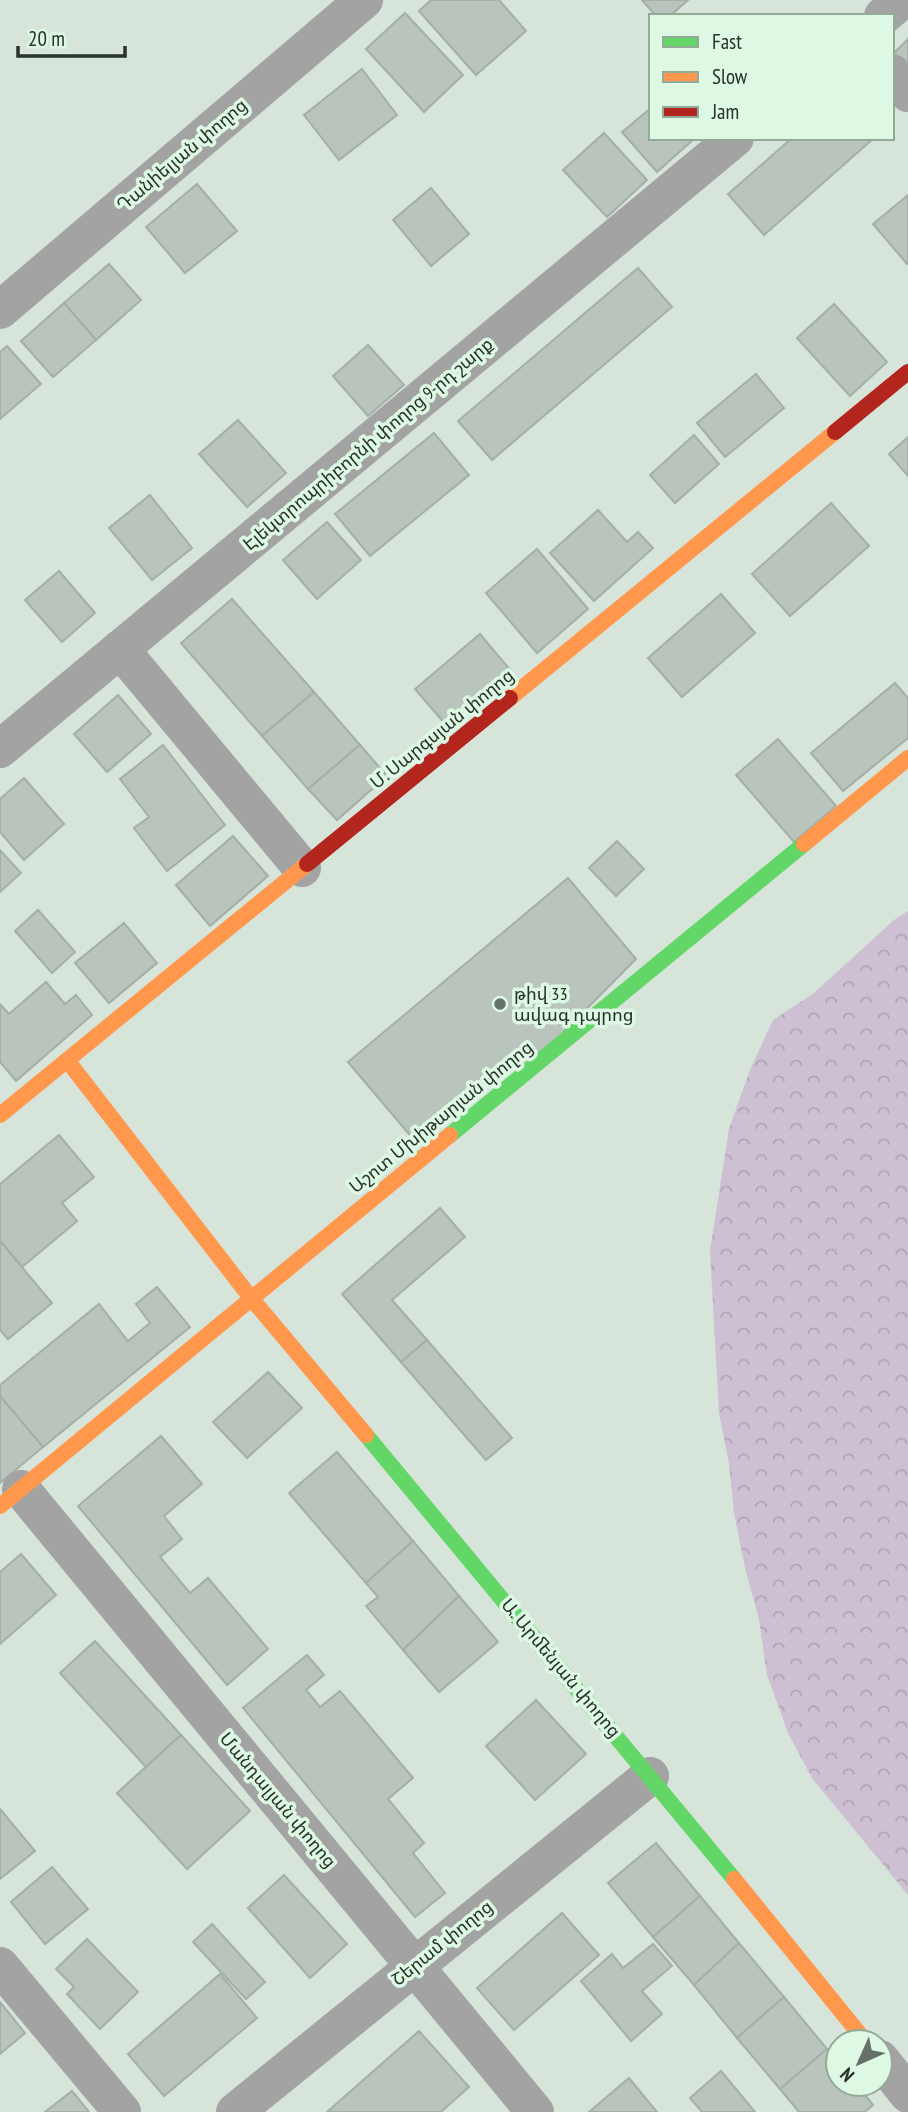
<svg xmlns="http://www.w3.org/2000/svg" width="908" height="2112" viewBox="0 0 908 2112" font-family="'PT Sans Narrow','Noto Sans Armenian',sans-serif">
<style>
.forest{fill:url(#forest-crowns)}
.building{fill:#b9c4bc;stroke:#a4afa7;stroke-width:2}
.lines{fill:none;stroke-linecap:round;stroke-linejoin:round}
.street{stroke:#a3a3a4;stroke-width:38}
.fast{stroke:#63d668;stroke-width:16}
.slow{stroke:#ff974d;stroke-width:16}
.jam{stroke:#b3261e;stroke-width:16}
.poi-dot{fill:#657068;stroke:#ddf8e3;stroke-width:2.5}
.labels{text-anchor:middle;stroke-width:7;stroke-linejoin:round;paint-order:stroke}
.street-label{font-size:18px;fill:#28322a;stroke:#ddf8e3}
.poi-label{font-size:18px;fill:#28322a;stroke:#ddf8e3;text-anchor:start}
</style>
<defs>
<pattern id="forest-crowns" width="20" height="18" patternUnits="userSpaceOnUse" patternTransform="scale(1.75)"><rect width="20" height="18" fill="#cdc0d2"/><path d="M2 6a3 3 0 1 1 6 0M12 15a3 3 0 1 1 6 0" fill="none" stroke="#b0a5b4"/></pattern>
</defs>
<rect width="100%" height="100%" fill="#d6e4da"/>
<polygon class="forest" points="908,911 908,1895 812,1778 788,1733 767,1675 759,1619 745,1568 734,1513 729,1464 719,1413 710,1251 729,1129 750,1070 773,1020 814,993 894,920"/>
<g class="building">
<polygon points="431,0 499,0 526,31 476,75 419,11"/>
<polygon points="642,0 688,0 670,16 656,16"/>
<polygon points="405,13 463,75 424,112 366,49"/>
<polygon points="908,39 908,72 892,55"/>
<polygon points="362,69 397,115 339,160 304,115"/>
<polygon points="651,108 651,138 695,138 657,172 622,132"/>
<polygon points="604,133 647,180 607,217 563,170"/>
<polygon points="792,138 874,138 764,235 728,194"/>
<polygon points="197,184 237,231 185,273 146,227"/>
<polygon points="431,188 469,234 431,266 393,220"/>
<polygon points="908,195 908,263 907,264 873,224"/>
<polygon points="109,264 141,300 96,340 64,303"/>
<polygon points="638,268 672,307 492,460 458,421"/>
<polygon points="64,303 96,340 53,377 21,341"/>
<polygon points="834,304 887,362 850,396 797,338"/>
<polygon points="368,345 404,385 368,416 333,376"/>
<polygon points="7,346 41,384 0,419 0,352"/>
<polygon points="756,374 784,408 725,457 697,423"/>
<polygon points="238,420 286,473 247,507 199,454"/>
<polygon points="434,433 469,475 370,556 335,514"/>
<polygon points="694,435 719,464 675,503 650,475"/>
<polygon points="908,437 908,476 889,454"/>
<polygon points="150,495 192,548 152,580 109,528"/>
<polygon points="831,503 869,546 790,616 752,574"/>
<polygon points="598,510 627,542 638,532 653,548 594,601 550,553"/>
<polygon points="327,522 361,560 317,599 283,560"/>
<polygon points="537,549 588,609 537,653 486,593"/>
<polygon points="59,571 95,613 62,642 25,600"/>
<polygon points="721,594 755,633 682,697 648,658"/>
<polygon points="232,599 314,692 262,736 181,643"/>
<polygon points="480,634 511,671 446,725 415,689"/>
<polygon points="895,683 908,698 908,738 843,791 811,753"/>
<polygon points="314,692 360,745 308,789 262,736"/>
<polygon points="118,695 151,734 107,772 74,734"/>
<polygon points="778,739 836,806 794,842 736,775"/>
<polygon points="163,745 225,825 167,871 134,828 149,817 120,779"/>
<polygon points="360,745 387,776 337,820 308,789"/>
<polygon points="24,778 64,824 24,860 0,832 0,799"/>
<polygon points="233,836 268,876 210,926 176,885"/>
<polygon points="617,841 644,869 616,896 589,868"/>
<polygon points="0,850 21,873 0,892"/>
<polygon points="568,878 636,959 529,1067 509,1060 414,1140 348,1062"/>
<polygon points="38,910 75,952 52,973 15,931"/>
<polygon points="124,923 157,963 109,1003 75,963"/>
<polygon points="46,982 65,1004 76,995 92,1015 16,1081 0,1062 0,1004 9,1014"/>
<polygon points="59,1135 94,1177 62,1203 77,1221 22,1267 0,1241 0,1184"/>
<polygon points="440,1208 465,1237 392,1300 427,1340 401,1362 342,1294"/>
<polygon points="0,1241 52,1303 8,1339 0,1330"/>
<polygon points="157,1287 190,1327 43,1447 0,1396 0,1385 99,1304 128,1341 150,1323 136,1304"/>
<polygon points="427,1340 512,1438 486,1460 401,1362"/>
<polygon points="268,1372 302,1408 247,1458 213,1422"/>
<polygon points="0,1396 43,1447 0,1483"/>
<polygon points="161,1436 202,1484 164,1516 182,1539 160,1557 190,1593 208,1578 268,1649 227,1685 78,1506"/>
<polygon points="337,1452 413,1541 366,1583 289,1493"/>
<polygon points="413,1541 459,1596 403,1650 366,1606 378,1597 366,1583"/>
<polygon points="21,1554 56,1595 0,1644 0,1572"/>
<polygon points="459,1596 498,1642 439,1692 403,1650"/>
<polygon points="95,1641 181,1735 146,1767 60,1673"/>
<polygon points="307,1655 324,1675 306,1690 320,1707 340,1691 413,1778 388,1799 424,1843 413,1853 445,1893 415,1917 243,1708"/>
<polygon points="536,1700 586,1754 535,1800 486,1746"/>
<polygon points="181,1735 250,1811 187,1869 117,1793"/>
<polygon points="0,1809 35,1851 0,1879"/>
<polygon points="656,1843 700,1896 653,1937 608,1883"/>
<polygon points="52,1867 88,1909 45,1944 11,1902"/>
<polygon points="284,1875 347,1944 310,1978 248,1908"/>
<polygon points="700,1896 739,1943 694,1985 653,1937"/>
<polygon points="562,1913 599,1955 514,2030 477,1988"/>
<polygon points="212,1924 265,1982 246,1999 193,1942"/>
<polygon points="87,1939 138,1992 100,2029 67,1994 74,1987 56,1969"/>
<polygon points="739,1943 784,1997 737,2038 694,1985"/>
<polygon points="653,1944 672,1966 642,1991 662,2014 631,2041 581,1981 612,1954 623,1968"/>
<polygon points="220,1974 257,2018 164,2096 128,2054"/>
<polygon points="784,1997 827,2049 780,2089 737,2038"/>
<polygon points="0,2002 25,2033 0,2054"/>
<polygon points="419,2031 469,2087 441,2112 327,2112"/>
<polygon points="827,2049 838,2062 838,2084 856,2084 873,2105 865,2112 799,2112 780,2089"/>
<polygon points="721,2071 755,2112 702,2112 690,2098"/>
<polygon points="629,2078 657,2112 589,2112"/>
<polygon points="72,2091 89,2112 45,2112"/>
</g>
<g class="lines">
<g class="street">
<polyline points="883,16 902,0"/>
<polyline points="892,73 908,93"/>
<polyline points="0,310 364,0"/>
<polyline points="120,649 302,868"/>
<polyline points="0,749 735,138"/>
<polyline points="21,1489 535,2112"/>
<polyline points="0,1966 122,2112"/>
<polyline points="880,2059 908,2094"/>
<polyline points="235,2112 650,1776"/>
</g>
<g class="fast">
<polyline points="450,1135 804,844"/>
<polyline points="366,1435 734,1879"/>
</g>
<g class="slow">
<polyline points="510,698 835,432"/>
<polyline points="804,844 908,758"/>
<polyline points="67,1060 251,1298 366,1435"/>
<polyline points="0,1115 307,864"/>
<polyline points="0,1506 450,1135"/>
<polyline points="734,1879 866,2042"/>
</g>
<g class="jam">
<polyline points="835,432 908,372"/>
<polyline points="307,864 510,698"/>
</g>
</g>
<circle class="poi-dot" cx="500" cy="1004" r="7"/>
<g class="labels">
<g class="street-label">
<text transform="translate(182 155) rotate(-40)" y="6">Դանիելյան փողոց</text>
<text transform="translate(368 444) rotate(-40)" y="6">Էլեկտրոպրիբորնի փողոց 9-րդ շարք</text>
<text transform="translate(442 729) rotate(-39)" y="6">Մ. Սարգսյան փողոց</text>
<text transform="translate(441 1117) rotate(-39)" y="6">Աշոտ Մխիթարյան փողոց</text>
<text transform="translate(561 1668) rotate(50)" y="6">Ա. Արմենյան փողոց</text>
<text transform="translate(278 1800) rotate(50)" y="6">Մանդալյան փողոց</text>
<text transform="translate(442 1943) rotate(-39)" y="6">Շերամ փողոց</text>
</g>
<g class="poi-label">
<text x="514" y="1000">թիվ 33<tspan x="514" dy="21">ավագ դպրոց</tspan></text>
</g>
</g>
<rect x="649" y="14" width="245" height="126" fill="#ddf8e3" stroke="#95a999" stroke-width="2"/>
<rect x="663" y="37" width="35" height="10" fill="#63d668" stroke="#95a999" stroke-width="2"/>
<text x="712" y="49" font-size="21" fill="#28322a">Fast</text>
<rect x="663" y="72" width="35" height="10" fill="#ff974d" stroke="#95a999" stroke-width="2"/>
<text x="712" y="84" font-size="21" fill="#28322a">Slow</text>
<rect x="663" y="107" width="35" height="10" fill="#b3261e" stroke="#95a999" stroke-width="2"/>
<text x="712" y="119" font-size="21" fill="#28322a">Jam</text>
<g transform="translate(859 2063) rotate(225)"><circle r="33" fill="#ddf8e3" stroke="#95a999" stroke-width="2"/>
<path d="M0-5L12 26L0 18L-12 26Z" fill="#657068"/>
<text y="-10" font-size="19" font-weight="bold" text-anchor="middle" fill="#28322a">N</text>
</g>
<path d="M18 46v10h107v-10" fill="none" stroke="#28322a" stroke-width="3.5"/>
<text x="28" y="46" font-size="21" fill="#28322a" stroke="#ddf8e3" stroke-width="5" paint-order="stroke">20 m</text>
</svg>
